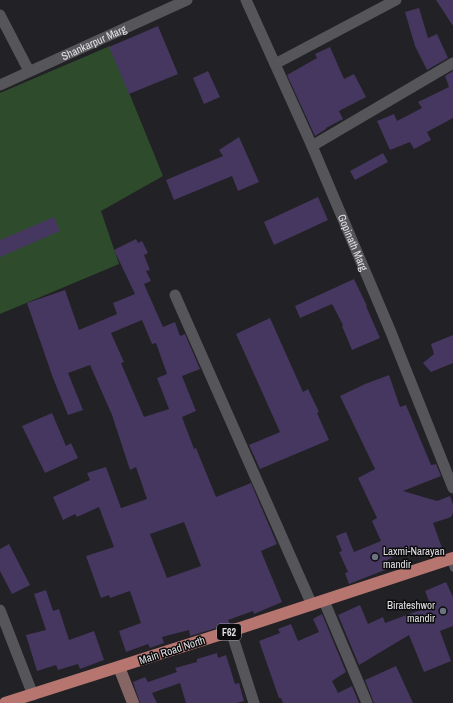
<svg xmlns="http://www.w3.org/2000/svg" width="453" height="703" viewBox="0 0 453 703" font-family="'Archivo Narrow',sans-serif">
<style>
.green{fill:#2e4c2c}
.building{fill:#45375f;fill-rule:evenodd}
.lines{fill:none;stroke-linecap:round;stroke-linejoin:round}
.lane{stroke:#56555a;stroke-width:5.5}
.street{stroke:#56555a;stroke-width:11}
.secondary{stroke:#866565;stroke-width:12}
.primary{stroke:#b77570;stroke-width:12}
.worship-dot{fill:#6b7280;stroke:#0b0b0d;stroke-width:1.5}
.labels{text-anchor:middle;stroke-width:3;stroke-linejoin:round;paint-order:stroke}
.shield{fill:#0b0b0d;stroke:#a09fa2;stroke-width:1}
.shield-label{font-size:10px;font-weight:bold;fill:#e0dfe2}
.street-label{font-size:11px;fill:#e0dfe2;stroke:#0b0b0d}
.poi-label{font-size:11px;fill:#e0dfe2;stroke:#0b0b0d;text-anchor:start}
</style>
<rect width="100%" height="100%" fill="#222125"/>
<polygon class="green" points="110,46 163,176 101,211 119,264 0,314 0,93"/>
<g class="building">
<polygon points="436,0 453,0 453,26"/>
<polygon points="419,8 428,38 437,34 448,58 427,70 415,46 405,12"/>
<polygon points="158,26 178,74 129,94 109,47"/>
<polygon points="330,47 344,79 354,74 366,97 339,111 343,119 326,128 326,129 315,136 287,75 317,58 315,54"/>
<polygon points="208,71 220,97 204,104 193,78"/>
<polygon points="453,71 453,118 427,132 431,140 414,149 410,142 390,150 377,121 394,114 397,121 422,108 418,102 449,87 445,76"/>
<polygon points="239,137 259,182 238,191 232,176 174,200 166,180 223,156 219,150"/>
<polygon points="383,153 388,162 355,180 350,171"/>
<polygon points="318,197 328,220 274,245 264,222"/>
<polygon points="54,217 60,231 0,257 0,240"/>
<path d="M136,239L138,243L142,241L148,253L144,255L150,270L146,271L151,281L144,284L163,327L175,322L180,336L185,334L200,369L182,376L196,411L182,417L194,449L196,448L216,497L251,483L277,544L261,551L282,602L254,614L253,611L228,620L230,624L190,636L189,630L162,637L164,643L150,648L148,644L126,652L119,631L141,623L130,591L110,598L109,595L101,598L86,556L114,547L99,507L77,517L75,514L63,520L53,497L90,480L87,473L106,467L121,508L147,499L136,467L130,470L112,415L90,365L68,373L83,410L68,415L53,378L27,303L65,290L79,330L117,314L113,303L135,294L114,250ZM142,320L152,344L156,343L167,374L157,378L169,409L144,417L121,363L124,362L111,333ZM184,522L201,566L167,578L150,534Z"/>
<polygon points="354,279 367,306 366,306 380,338 352,350 342,326 343,325 332,304 300,318 295,306"/>
<polygon points="270,318 303,392 308,389 319,412 317,413 329,440 260,469 249,445 280,432 236,334"/>
<polygon points="453,335 453,363 431,372 423,363 434,354 431,344"/>
<polygon points="389,375 400,407 406,405 431,465 436,464 441,476 403,491 437,501 450,496 453,504 453,513 451,517 433,523 442,548 419,557 415,547 387,560 390,568 349,584 345,573 348,572 339,552 342,551 336,536 346,532 354,552 381,541 372,521 377,518 358,478 375,469 340,396 365,384"/>
<polygon points="52,413 66,446 71,443 78,458 45,473 22,426"/>
<polygon points="9,544 30,585 12,594 0,571 0,549"/>
<polygon points="446,582 453,597 453,626 440,631 451,661 424,672 409,635 359,665 338,615 360,605 368,624 383,617 385,623 431,606 425,591"/>
<polygon points="46,590 53,611 59,609 69,640 94,631 104,660 80,669 78,664 58,670 56,665 37,671 26,635 46,630 34,594"/>
<polygon points="322,614 346,672 332,681 338,693 352,686 359,703 283,703 281,698 279,698 259,641 280,633 278,629 291,624 298,641 319,632 313,619"/>
<polygon points="217,653 218,658 226,655 235,684 239,683 244,701 237,703 186,703 180,683 152,693 157,703 140,703 133,682 145,677 148,682 177,672 175,668 197,662 197,659"/>
<polygon points="396,666 413,703 374,703 365,680"/>
</g>
<g class="lines">
<polyline class="lane" points="449,559 453,569"/>
<g class="street">
<path id="s1" d="M246,0L312,146L390,330L453,488"/>
<polyline points="0,15 29,71"/>
<polyline points="275,64 396,0"/>
<path id="s2" d="M0,85L187,0"/>
<polyline points="312,146 453,63"/>
<polyline points="175,295 312,605"/>
<polyline points="324,601 367,703"/>
<polyline points="0,610 33,695"/>
<polyline points="231,631 254,703"/>
</g>
<polyline class="secondary" points="119,667 133,703"/>
<polyline class="primary" points="5,703 231,631 453,558"/>
</g>
<g class="worship-dot">
<circle cx="375" cy="557" r="4"/>
<circle cx="443" cy="611" r="4"/>
</g>
<g class="labels">
<rect class="shield" x="217" y="624" width="24" height="16" rx="3"/>
<g class="shield-label">
<text x="229" y="636">F62</text>
</g>
<g class="street-label">
<text dy="4" stroke="none"><textPath href="#s2" startOffset="103">Shankarpur Marg</textPath></text>
<text dy="4" stroke="none"><textPath href="#s1" startOffset="265">Gopinath Marg</textPath></text>
<text transform="translate(172 650) rotate(-18)" y="4">Main Road North</text>
</g>
<g class="poi-label">
<text x="383" y="555">Laxmi-Narayan<tspan x="383" dy="13">mandir</tspan></text>
<text x="435" y="609" text-anchor="end">Birateshwor<tspan x="435" dy="13">mandir</tspan></text>
</g>
</g>
</svg>
